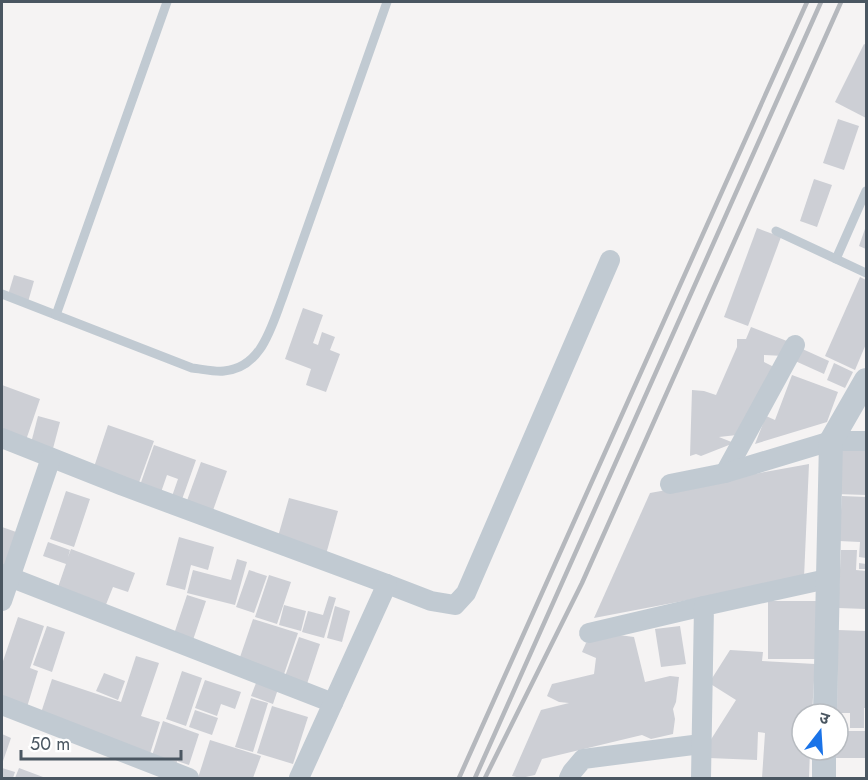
<svg xmlns="http://www.w3.org/2000/svg" width="868" height="780" viewBox="0 0 868 780" font-family="Jost,'Noto Sans Devanagari',sans-serif">
<style>
.building{fill:#cdcfd5}
.lines{fill:none;stroke-linecap:round;stroke-linejoin:round}
.service{stroke:#c1cad2;stroke-width:9}
.minor{stroke:#c1cad2;stroke-width:20}
.tertiary{stroke:#c1cad2;stroke-width:24}
.rail{stroke:#b5b8bd;stroke-width:4.5}
</style>
<rect width="100%" height="100%" fill="#f5f3f3"/>
<g class="building">
<polygon points="864,44 866,45 866,118 835,102"/>
<polygon points="838,119 859,126 844,170 823,163"/>
<polygon points="814,179 832,185 817,227 800,221"/>
<polygon points="866,226 866,249 859,246"/>
<polygon points="757,228 781,237 748,326 724,317"/>
<polygon points="14,275 34,281 28,302 8,295"/>
<polygon points="860,277 866,280 866,344 855,370 825,356"/>
<polygon points="303,308 323,315 313,343 318,345 322,332 335,337 330,350 340,354 326,392 306,385 311,369 285,359"/>
<polygon points="751,327 792,343 784,356 764,355 764,362 776,368 737,435 719,437 734,443 701,456 696,454 690,456 692,390 704,391 716,395 737,347 737,339 746,339"/>
<polygon points="798,347 829,361 824,374 793,360"/>
<polygon points="834,363 853,372 845,388 827,380"/>
<polygon points="792,375 838,392 827,422 755,444 766,416 775,420"/>
<polygon points="2,385 40,399 24,446 2,436"/>
<polygon points="38,416 60,422 51,456 30,447"/>
<polygon points="108,425 154,441 137,488 92,473"/>
<polygon points="154,445 196,460 180,505 170,502 178,479 167,475 159,498 138,491"/>
<polygon points="838,447 866,449 866,495 836,494"/>
<polygon points="201,462 227,471 211,516 185,506"/>
<polygon points="809,464 804,578 594,618 650,493"/>
<polygon points="66,491 90,499 74,547 50,539"/>
<polygon points="842,496 866,497 866,558 859,557 860,542 839,541"/>
<polygon points="289,498 338,511 325,558 277,540"/>
<polygon points="2,527 19,533 2,572"/>
<polygon points="179,537 214,547 208,570 191,565 185,590 166,585"/>
<polygon points="48,542 70,550 68,557 71,549 135,573 128,592 113,587 103,612 56,593 66,564 43,556"/>
<polygon points="841,550 857,550 856,570 866,571 866,609 838,608"/>
<polygon points="237,559 247,562 235,605 187,593 193,570 231,580"/>
<polygon points="859,563 866,564 866,569 859,569"/>
<polygon points="249,570 267,576 254,613 236,607"/>
<polygon points="269,575 291,582 277,624 255,617"/>
<polygon points="187,595 206,601 193,640 174,634"/>
<polygon points="329,596 336,598 324,638 302,632 308,611 323,615"/>
<rect x="768" y="601" width="49" height="58"/>
<polygon points="284,605 306,611 301,631 279,625"/>
<polygon points="335,606 350,611 342,642 327,638"/>
<polygon points="18,617 44,626 30,668 38,671 27,707 2,698 2,664"/>
<polygon points="253,619 298,633 282,680 238,663"/>
<polygon points="47,626 65,632 52,672 33,665"/>
<polygon points="680,626 686,664 661,667 655,629"/>
<polygon points="838,630 866,631 866,708 864,708 864,728 850,728 850,713 837,713"/>
<polygon points="619,635 634,637 645,682 670,676 679,677 676,702 673,709 675,719 673,734 651,739 642,735 542,759 535,775 521,778 512,776 541,710 569,703 559,702 547,696 552,684 594,674 596,658 582,652 586,643"/>
<polygon points="299,637 320,644 305,690 283,682"/>
<polygon points="730,650 763,652 762,661 815,664 812,714 802,714 802,750 810,750 809,778 762,778 765,733 758,732 757,760 709,758 710,741 736,700 709,683"/>
<polygon points="136,656 159,663 141,716 160,722 149,757 40,716 52,679 121,702"/>
<polygon points="182,671 202,678 186,726 166,719"/>
<polygon points="104,673 125,681 118,700 96,691"/>
<polygon points="259,675 280,683 273,704 251,696"/>
<polygon points="205,680 241,692 235,709 221,704 217,716 195,708"/>
<polygon points="251,698 268,703 253,752 235,747"/>
<polygon points="272,706 308,717 293,764 257,753"/>
<polygon points="195,710 218,718 212,735 189,727"/>
<polygon points="163,721 199,734 189,765 177,761 176,768 151,759"/>
<polygon points="838,731 866,731 866,758 836,758 836,750 838,750"/>
<polygon points="2,734 11,738 2,764"/>
<polygon points="210,740 261,756 253,778 198,778"/>
<polygon points="2,768 15,772 13,778 2,778"/>
<polygon points="19,768 43,777 42,778 15,778"/>
</g>
<g class="lines">
<g class="service">
<polyline points="776,231 866,273"/>
<polyline points="836,259 866,191"/>
<path d="M2,294L192,368C202,369 214,372 224,371C261,368 271,328 282,299L387,2"/>
<polyline points="56,315 167,2"/>
</g>
<g class="minor">
<polyline points="2,438 123,486 387,584 431,601 455,605 466,593 610,260"/>
<polyline points="725,473 795,345"/>
<polyline points="670,484 725,473 831,441 866,441"/>
<polyline points="2,574 333,703"/>
<polyline points="2,601 51,458"/>
<polyline points="589,633 704,606"/>
<polyline points="2,705 189,778"/>
<polyline points="299,778 387,584"/>
<polyline points="569,778 572,772 583,759 701,744"/>
<polyline points="701,778 704,606 827,579"/>
</g>
<g class="tertiary">
<polyline points="825,714 831,441 866,380"/>
<polyline points="824,778 824,750"/>
</g>
<g class="rail">
<polyline points="459,778 807,2"/>
<polyline points="475,778 821,2"/>
<polyline points="485,778 582,583 841,2"/>
</g>
</g>
<rect width="868" height="780" fill="none" stroke="#4a5661" stroke-width="6"/>
<g transform="translate(820 732) rotate(17)"><circle r="28" fill="#ffffff" stroke="#b7bbc0" stroke-width="1.5"/>
<path d="M0-4.5L10 22L0 15L-10 22Z" fill="#1a73e8"/>
<text y="-9" font-size="16" font-weight="bold" text-anchor="middle" fill="#4a5661">उ</text>
</g>
<path d="M21 750v9h160v-9" fill="none" stroke="#4a5661" stroke-width="3"/>
<text x="30" y="750" font-size="18" fill="#4a5661" stroke="#ffffff" stroke-width="4.5" paint-order="stroke">50 m</text>
</svg>
